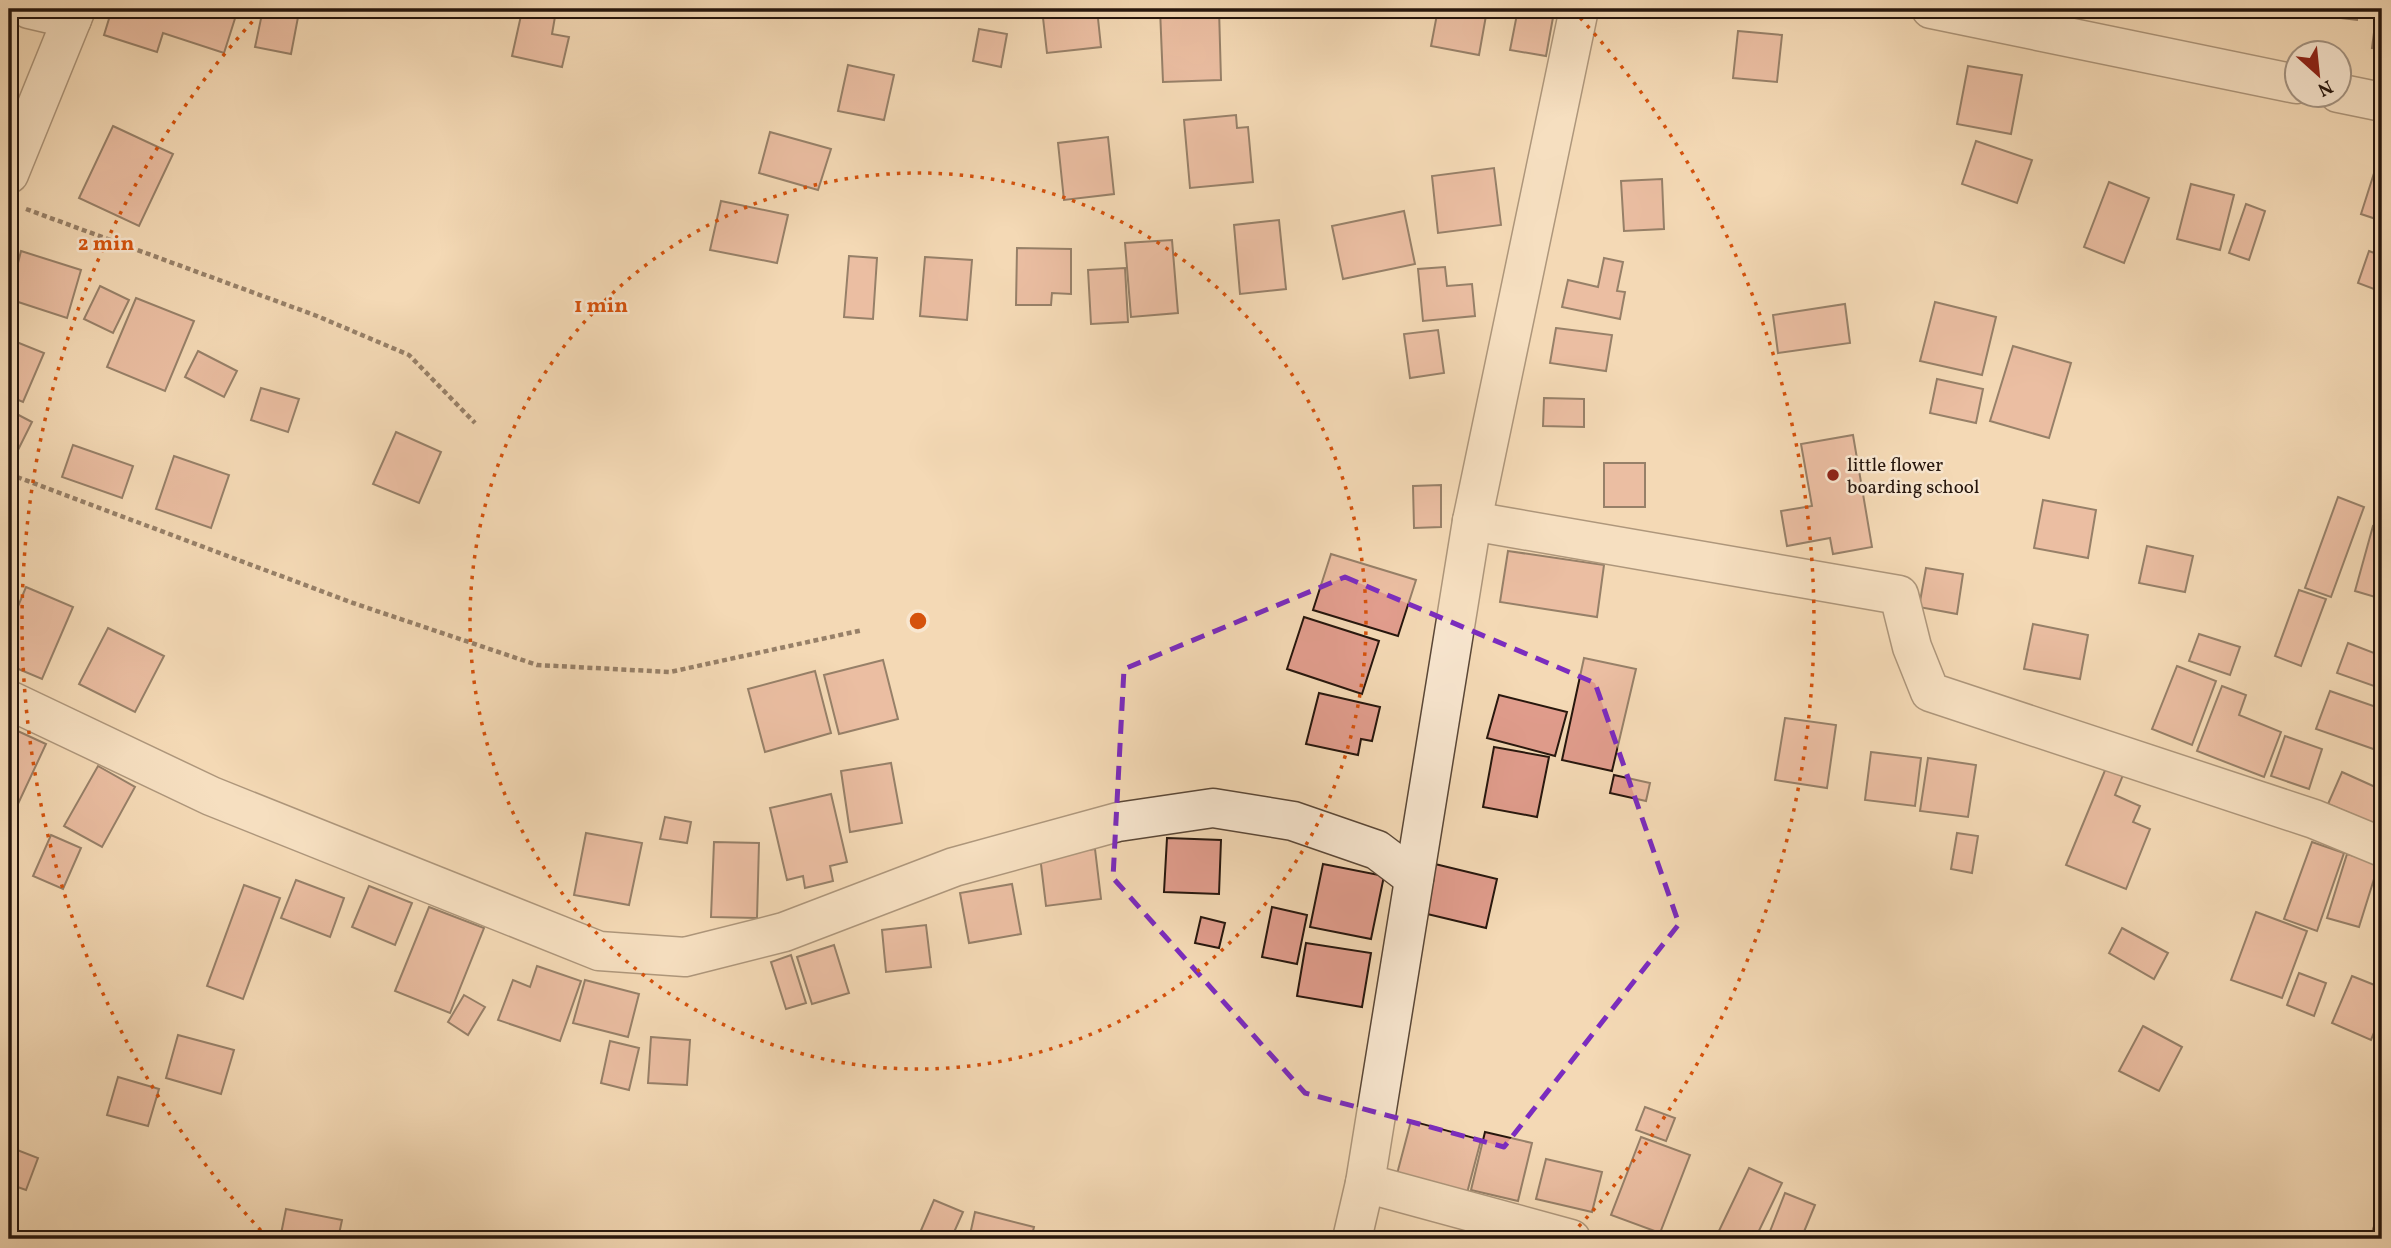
<svg xmlns="http://www.w3.org/2000/svg" width="2391" height="1248" viewBox="0 0 2391 1248" font-family="Vollkorn,serif">
<style>
.building{fill:#e19d8d;stroke:#26160d;stroke-width:2}
.lines{fill:none;stroke-linecap:round;stroke-linejoin:round}
.street-casing{stroke:#5a4737;stroke-width:41}
.path{stroke:#26160d;stroke-width:4.5;stroke-dasharray:5 3.5;stroke-linecap:butt}
.street{stroke:#f8e6cf;stroke-width:38}
.marked{fill:none;stroke:#7b2cbf;stroke-width:5;stroke-dasharray:14 9;stroke-linejoin:round}
.ring{fill:none;stroke:#d5520c;stroke-width:3.5;stroke-dasharray:3.5 7}
.poi-dot{fill:#8f2418;stroke:#f8e6cf;stroke-width:2.5}
.labels{text-anchor:middle;stroke-width:5;stroke-linejoin:round;paint-order:stroke}
.poi-label{font-size:19px;fill:#26160d;stroke:#f8e6cf;text-anchor:start}
.centre{fill:#d5520c;stroke:#f8e6cf;stroke-width:3.5}
.ring-label{font-size:21px;text-anchor:middle;font-weight:bold;fill:#d5520c;stroke:#f8e6cf;stroke-width:5;stroke-linejoin:round;paint-order:stroke}
</style>
<rect width="100%" height="100%" fill="#f4d9b5"/>
<filter id="stains"><feTurbulence type="fractalNoise" baseFrequency=".00286" numOctaves="4"/><feColorMatrix values="0 0 0 0 .2 0 0 0 0 .09 0 0 0 0 .02 0 0 0 .5 -.17"/></filter>
<radialGradient id="worn" r=".72"><stop offset=".6" stop-color="#630" stop-opacity="0"/><stop offset="1" stop-color="#630" stop-opacity=".3"/></radialGradient>
<g class="building">
<polygon points="112,9 238,9 224,53 163,33 157,52 104,35"/>
<polygon points="263,9 299,12 291,54 255,47"/>
<polygon points="531,9 556,11 552,34 569,37 562,67 512,56 522,11 531,12"/>
<polygon points="1042,9 1097,9 1101,47 1047,53"/>
<polygon points="1160,9 1219,9 1221,80 1163,82"/>
<polygon points="1438,9 1487,10 1479,55 1431,46"/>
<polygon points="1518,9 1554,12 1546,56 1510,50"/>
<polygon points="2315,9 2358,9 2357,20 2314,15"/>
<polygon points="2377,9 2382,9 2382,49 2372,48"/>
<polygon points="979,29 1007,34 1001,67 973,61"/>
<polygon points="1738,31 1782,35 1777,82 1733,78"/>
<polygon points="848,65 894,75 884,120 838,111"/>
<polygon points="1968,66 2022,75 2011,134 1957,124"/>
<polygon points="1236,115 1237,128 1248,127 1253,182 1190,188 1184,120"/>
<polygon points="113,126 173,154 139,226 79,198"/>
<polygon points="770,132 831,149 818,190 759,173"/>
<polygon points="1108,137 1114,194 1064,200 1058,143"/>
<polygon points="1976,141 2032,160 2017,203 1962,184"/>
<polygon points="2382,148 2382,221 2361,214"/>
<polygon points="1494,168 1501,225 1438,233 1432,176"/>
<polygon points="1662,179 1664,229 1624,231 1621,181"/>
<polygon points="2109,182 2149,198 2124,263 2084,247"/>
<polygon points="2191,184 2234,195 2220,250 2177,239"/>
<polygon points="721,201 788,215 777,263 710,250"/>
<polygon points="2246,204 2265,211 2249,260 2229,253"/>
<polygon points="1404,211 1415,264 1343,279 1332,226"/>
<polygon points="1279,220 1286,289 1240,294 1234,225"/>
<polygon points="1172,240 1178,313 1131,317 1125,243"/>
<polygon points="1017,248 1071,249 1071,294 1052,293 1051,305 1016,305"/>
<polygon points="21,251 81,270 67,318 9,299"/>
<polygon points="2369,251 2382,256 2382,292 2358,283"/>
<polygon points="849,256 877,258 873,319 844,317"/>
<polygon points="925,257 972,260 967,320 920,316"/>
<polygon points="1604,258 1623,262 1617,291 1625,292 1620,319 1562,307 1568,280 1598,287"/>
<polygon points="1445,267 1447,286 1472,284 1475,316 1423,321 1418,269"/>
<polygon points="1125,268 1128,322 1091,324 1088,270"/>
<polygon points="100,286 129,300 113,333 84,319"/>
<polygon points="136,298 194,321 165,391 107,367"/>
<polygon points="1935,302 1996,317 1982,375 1920,361"/>
<polygon points="1845,304 1850,343 1778,353 1773,315"/>
<polygon points="1556,328 1612,335 1606,371 1550,363"/>
<polygon points="1438,330 1444,373 1410,378 1404,334"/>
<polygon points="9,339 44,353 23,402 9,396"/>
<polygon points="2013,346 2071,363 2049,438 1990,421"/>
<polygon points="198,351 237,371 224,397 185,377"/>
<polygon points="1937,379 1983,389 1976,423 1930,413"/>
<polygon points="261,388 299,399 288,432 251,420"/>
<polygon points="1544,398 1584,399 1584,427 1543,426"/>
<polygon points="9,410 32,422 10,466 9,466"/>
<polygon points="396,432 441,452 419,503 373,484"/>
<polygon points="1853,435 1872,547 1833,554 1830,538 1787,546 1781,511 1812,506 1801,444"/>
<polygon points="73,445 133,466 122,498 62,477"/>
<polygon points="174,456 229,475 211,528 156,509"/>
<rect x="1604" y="463" width="41" height="44"/>
<polygon points="1441,485 1441,527 1414,528 1413,486"/>
<polygon points="2338,497 2364,507 2331,597 2305,588"/>
<polygon points="2043,500 2096,510 2088,558 2034,548"/>
<polygon points="2373,526 2382,528 2382,599 2355,591"/>
<polygon points="2147,546 2193,556 2185,592 2139,583"/>
<polygon points="1508,551 1604,565 1597,617 1500,602"/>
<polygon points="1331,554 1416,580 1398,636 1313,610"/>
<polygon points="1926,568 1963,574 1957,614 1919,607"/>
<polygon points="26,587 73,607 42,679 9,665 9,628"/>
<polygon points="2299,590 2326,599 2301,666 2275,656"/>
<polygon points="1304,617 1379,641 1362,694 1287,669"/>
<polygon points="2033,624 2088,635 2080,679 2024,669"/>
<polygon points="108,628 164,656 135,712 79,684"/>
<polygon points="2199,634 2240,647 2230,675 2189,661"/>
<polygon points="2348,643 2382,656 2374,686 2337,673"/>
<polygon points="1584,658 1636,669 1612,771 1562,760"/>
<polygon points="883,660 898,719 839,734 824,675"/>
<polygon points="2177,666 2216,681 2192,745 2152,729"/>
<polygon points="815,671 831,733 765,752 748,689"/>
<polygon points="2382,678 2382,697 2376,695"/>
<polygon points="2222,686 2246,695 2239,715 2281,732 2264,777 2197,751"/>
<polygon points="2330,691 2382,709 2382,752 2316,729"/>
<polygon points="1319,693 1380,707 1372,741 1361,739 1358,755 1306,744"/>
<polygon points="1499,695 1567,712 1555,756 1487,738"/>
<polygon points="1785,718 1836,725 1827,788 1775,780"/>
<polygon points="9,727 46,744 10,821 9,821"/>
<polygon points="2285,736 2322,749 2309,789 2271,776"/>
<polygon points="1494,747 1549,757 1537,817 1483,807"/>
<polygon points="1871,752 1921,758 1915,806 1865,800"/>
<polygon points="1928,758 1976,765 1968,817 1920,811"/>
<polygon points="891,763 902,823 850,832 841,771"/>
<polygon points="2108,763 2125,770 2115,795 2140,806 2133,822 2150,829 2126,889 2066,865"/>
<polygon points="98,766 135,787 102,847 64,826"/>
<polygon points="2342,772 2382,790 2382,827 2328,804"/>
<polygon points="1614,775 1650,783 1646,801 1610,793"/>
<polygon points="831,794 847,862 830,866 833,881 805,888 803,876 787,880 770,808"/>
<polygon points="665,817 691,822 687,843 660,839"/>
<polygon points="586,833 642,843 629,905 574,895"/>
<polygon points="1957,833 1978,836 1972,873 1951,869"/>
<polygon points="51,835 81,848 63,889 33,876"/>
<polygon points="1167,838 1221,840 1219,894 1164,892"/>
<polygon points="714,842 759,843 757,918 711,917"/>
<polygon points="2312,842 2344,853 2317,931 2284,919"/>
<polygon points="1095,849 1101,899 1046,906 1040,856"/>
<polygon points="2347,854 2379,863 2359,927 2327,918"/>
<polygon points="1323,864 1384,876 1371,939 1310,927"/>
<polygon points="1435,864 1497,879 1486,928 1423,913"/>
<polygon points="296,880 344,898 330,937 281,918"/>
<polygon points="1012,884 1021,934 969,943 960,893"/>
<polygon points="244,885 280,898 243,999 207,986"/>
<polygon points="369,886 412,903 395,945 352,927"/>
<polygon points="429,907 484,928 450,1013 395,991"/>
<polygon points="1272,907 1307,915 1297,964 1262,957"/>
<polygon points="2256,912 2307,931 2282,998 2231,980"/>
<polygon points="1201,917 1225,923 1219,948 1195,943"/>
<polygon points="926,925 931,967 886,972 882,930"/>
<polygon points="9,927 18,933 9,948"/>
<polygon points="2122,928 2168,953 2154,979 2109,953"/>
<polygon points="1306,943 1371,953 1362,1007 1297,996"/>
<polygon points="834,945 849,993 812,1004 797,957"/>
<polygon points="791,955 806,1003 786,1009 771,962"/>
<polygon points="537,966 581,981 560,1041 498,1020 513,980 530,987"/>
<polygon points="2299,973 2326,983 2314,1016 2287,1005"/>
<polygon points="2352,976 2382,988 2382,1013 2371,1040 2332,1023"/>
<polygon points="585,980 639,994 628,1037 573,1023"/>
<polygon points="464,995 485,1007 468,1035 448,1022"/>
<polygon points="2143,1026 2182,1047 2159,1091 2119,1071"/>
<polygon points="178,1035 234,1050 221,1094 166,1078"/>
<polygon points="651,1037 690,1040 687,1085 648,1083"/>
<polygon points="610,1041 639,1048 629,1090 601,1083"/>
<polygon points="118,1077 159,1089 148,1126 107,1115"/>
<polygon points="2382,1083 2382,1114 2374,1111"/>
<polygon points="1645,1107 1675,1118 1666,1141 1636,1130"/>
<polygon points="1411,1121 1481,1140 1467,1193 1397,1174"/>
<polygon points="1485,1132 1532,1143 1518,1201 1471,1190"/>
<polygon points="1641,1137 1690,1155 1660,1233 1611,1215"/>
<polygon points="12,1148 38,1158 26,1190 9,1184"/>
<polygon points="1546,1159 1602,1172 1592,1212 1536,1199"/>
<polygon points="1749,1168 1782,1183 1755,1239 1726,1239 1717,1235"/>
<polygon points="1785,1193 1815,1205 1801,1239 1767,1239"/>
<polygon points="934,1200 963,1212 951,1239 930,1239 919,1235"/>
<polygon points="2382,1203 2382,1232 2373,1229"/>
<polygon points="286,1209 342,1220 338,1239 280,1239"/>
<polygon points="975,1212 1034,1227 1031,1239 969,1239"/>
</g>
<g class="lines">
<g class="street-casing">
<g id="street">
<polyline points="29,9 72,19"/>
<polyline points="1931,9 2296,84"/>
<polyline points="2338,93 2382,102"/>
<polyline points="9,174 76,9"/>
<polyline points="1472,521 1899,595 1912,647 1930,692 2314,819 2382,847"/>
<polyline points="9,700 211,796 599,951 685,957 784,932 954,867 1118,822 1213,808 1293,821 1377,850 1414,878"/>
<polyline points="1365,1183 1571,1239"/>
<polyline points="1352,1239 1365,1183 1472,521 1579,9"/>
</g>
</g>
<g class="path">
<polyline points="26,209 317,316 409,355 475,423"/>
<polyline points="9,474 353,603 537,665 670,672 863,630"/>
</g>
<use href="#street" class="street"/>
</g>
<path d="M0 0H2391V1248H0ZM1345,577L1595,683L1679,924L1504,1147L1305,1093L1113,878L1124,669Z" fill="#f4d9b5" fill-opacity=".55" fill-rule="evenodd"/>
<path class="marked" d="M1345,577L1595,683L1679,924L1504,1147L1305,1093L1113,878L1124,669Z"/>
<g class="ring">
<circle cx="918" cy="621" r="448"/>
<path d="M268 1238A896 896 0 0 1 263 10M1573 10A896 896 0 0 1 1568 1238"/>
</g>
<circle class="poi-dot" cx="1833" cy="475" r="7"/>
<g class="labels">
<g class="poi-label">
<text x="1847" y="471">little flower<tspan x="1847" dy="22">boarding school</tspan></text>
</g>
</g>
<circle cx="918" cy="621" r="10" class="centre"/>
<g class="ring-label">
<text x="106" y="250">2 min</text>
<text x="601" y="312">1 min</text>
</g>
<rect width="2391" height="1248" fill="none" stroke="#f4d9b5" stroke-width="35"/>
<rect x="10" y="10" width="2370" height="1227" fill="none" stroke="#26160d" stroke-width="3.5"/>
<rect x="18" y="18" width="2356" height="1213" fill="none" stroke="#26160d" stroke-width="2"/>
<g transform="translate(2318 74) rotate(153)"><circle r="33" fill="#f8e6cf" stroke="#a49381" stroke-width="2"/>
<path d="M0-5L12 26L0 18L-12 26Z" fill="#8f2418"/>
<text y="-10" font-size="19" font-weight="bold" text-anchor="middle" fill="#26160d">N</text>
</g>
<rect width="100%" height="100%" filter="url(#stains)"/>
<rect width="100%" height="100%" fill="url(#worn)"/>
</svg>
